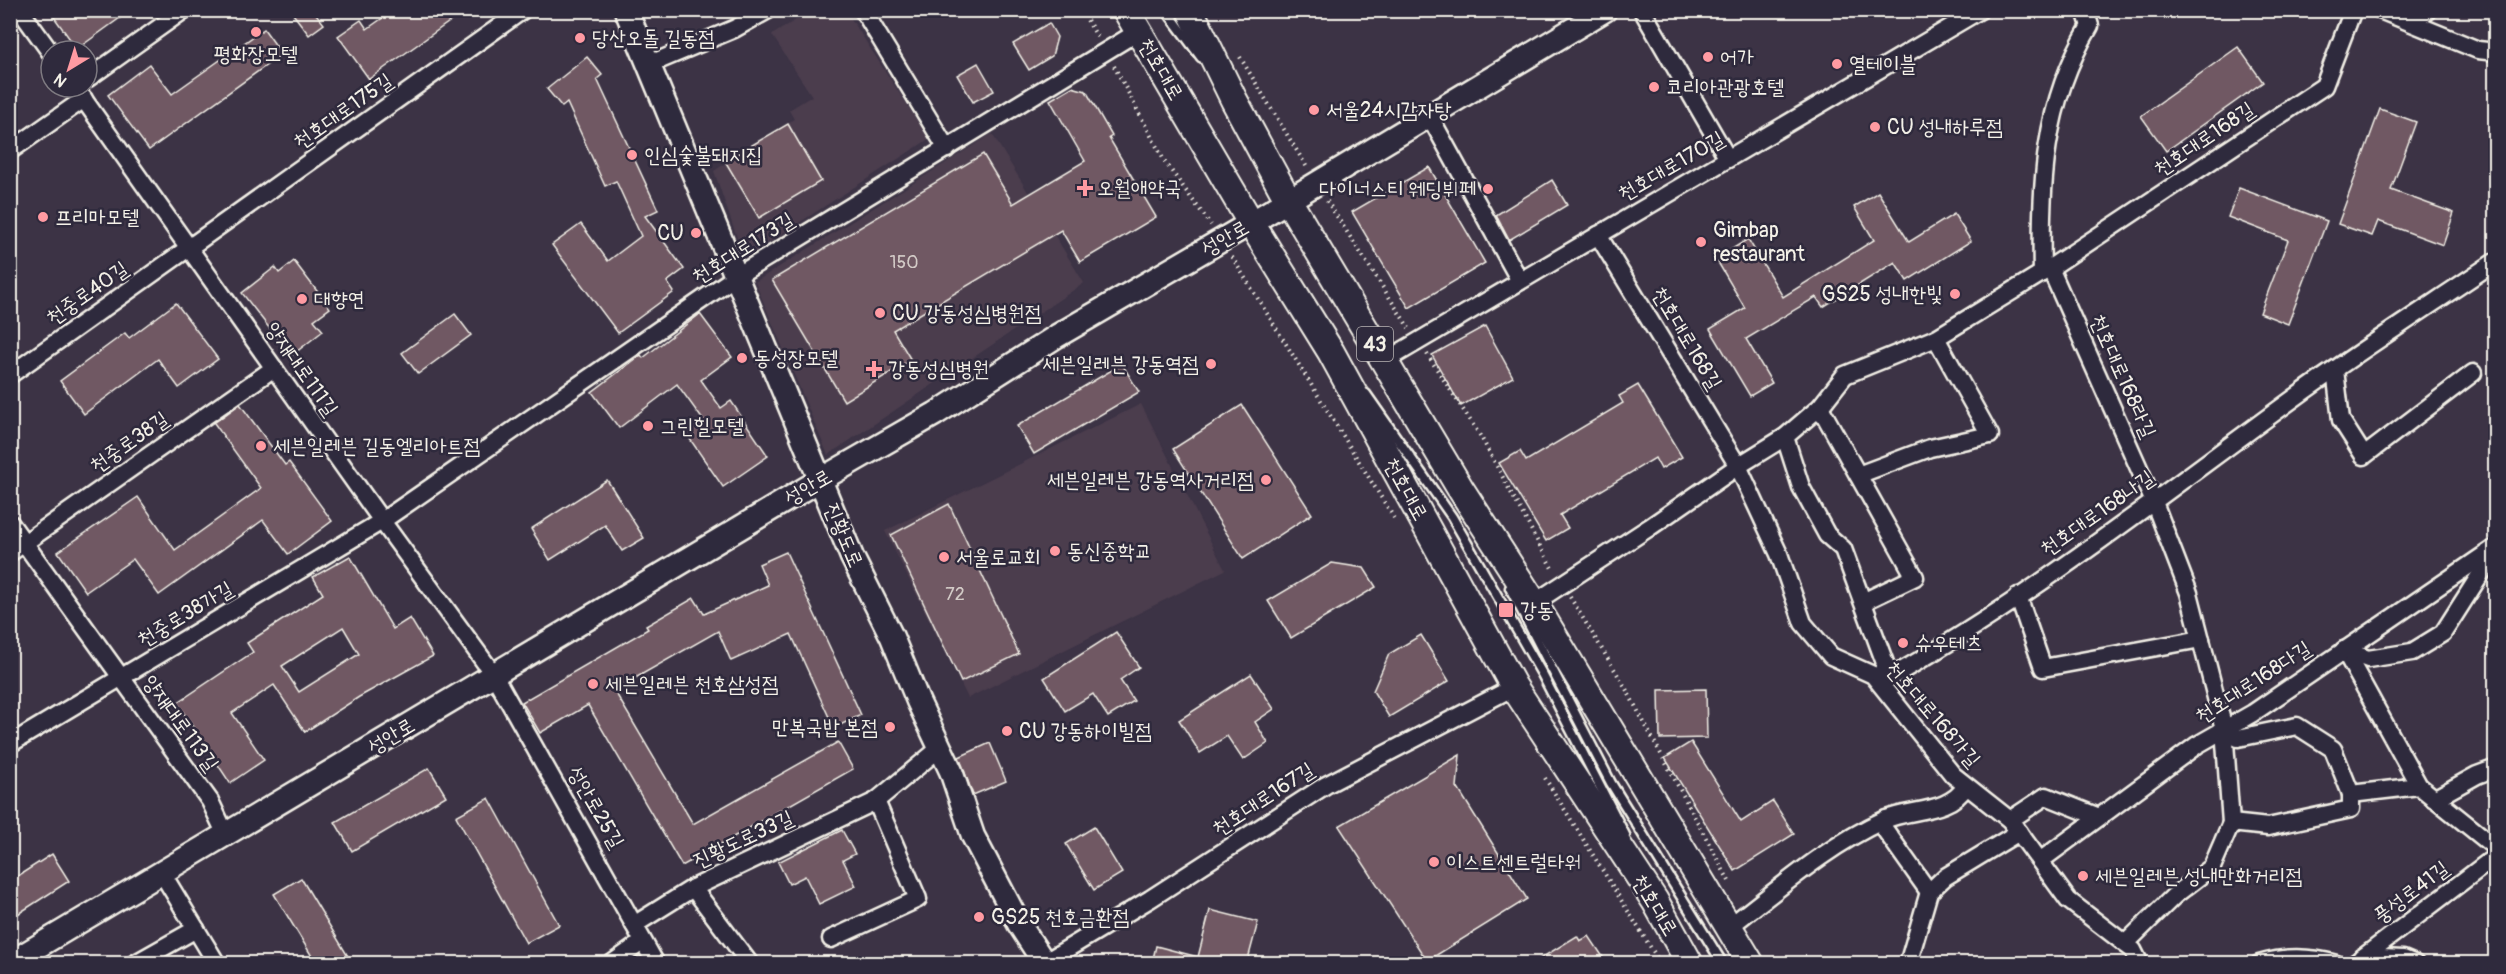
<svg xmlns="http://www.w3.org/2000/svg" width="2506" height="974" viewBox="0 0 2506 974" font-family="Pangolin,'Poor Story',sans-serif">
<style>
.built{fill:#4c3e4e}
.building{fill:#705863;stroke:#f4f1e8;stroke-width:1.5;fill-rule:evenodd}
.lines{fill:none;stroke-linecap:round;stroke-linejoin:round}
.lane-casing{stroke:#f4f1e8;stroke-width:13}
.street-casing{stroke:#f4f1e8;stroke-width:21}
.secondary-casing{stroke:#f4f1e8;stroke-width:27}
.primary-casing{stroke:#f4f1e8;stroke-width:30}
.path{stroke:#f4f1e8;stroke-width:4;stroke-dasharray:1.5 4.5;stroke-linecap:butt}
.lane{stroke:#2f2a3d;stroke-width:8}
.street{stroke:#2f2a3d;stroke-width:16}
.secondary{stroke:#2f2a3d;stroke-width:22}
.primary{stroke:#2f2a3d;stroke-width:26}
.poi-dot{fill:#ff9aa2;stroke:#2f2a3d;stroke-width:2}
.labels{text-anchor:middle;stroke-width:5;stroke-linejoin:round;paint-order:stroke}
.number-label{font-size:18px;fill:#d3cbc7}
.shield{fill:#2f2a3d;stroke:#b9b5b5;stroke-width:1.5}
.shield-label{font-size:20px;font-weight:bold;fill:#f4f1e8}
.poi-label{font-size:21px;fill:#f4f1e8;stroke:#2f2a3d;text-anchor:start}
.street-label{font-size:21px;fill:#f4f1e8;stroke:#2f2a3d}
</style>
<rect width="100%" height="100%" fill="#3c3345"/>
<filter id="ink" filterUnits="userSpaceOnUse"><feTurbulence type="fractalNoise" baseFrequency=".0167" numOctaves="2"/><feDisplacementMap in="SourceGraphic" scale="12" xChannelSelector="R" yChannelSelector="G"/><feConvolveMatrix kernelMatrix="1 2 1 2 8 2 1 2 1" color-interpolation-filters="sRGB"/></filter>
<g filter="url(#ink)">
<g class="built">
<polygon points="810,11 846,11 929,139 744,258 714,171 794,119 789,110 812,96 772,35"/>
<polygon points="992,134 1084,283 828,455 755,282"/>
<polygon points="1141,404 1225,570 968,698 885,531"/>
</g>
<g class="building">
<polygon points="49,10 131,10 77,49"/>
<polygon points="290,10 313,10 324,24 309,35"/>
<polygon points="394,10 466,10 369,79 338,36 361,20 367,29"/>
<polygon points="1049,23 1057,37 1052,56 1029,70 1013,44"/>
<polygon points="264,29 282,54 149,150 108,95 149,64 172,94"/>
<polygon points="2238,47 2263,82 2166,151 2141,116"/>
<polygon points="587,57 602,75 597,79 658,210 645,216 684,269 667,282 674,292 618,333 552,245 581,224 608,261 641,236 616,181 605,186 567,103 562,107 547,89"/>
<polygon points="978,63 994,91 973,102 957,75"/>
<polygon points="1072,87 1086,91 1112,136 1109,138 1156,217 1080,262 1061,230 893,330 911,360 844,401 772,280 983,154 1013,204 1085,161 1050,100"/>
<polygon points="2380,109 2416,122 2391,190 2454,213 2443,245 2378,221 2372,236 2338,224"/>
<polygon points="788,124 821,181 759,218 725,161"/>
<polygon points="1429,167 1485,263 1409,308 1352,212"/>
<polygon points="1552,180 1567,205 1509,240 1496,215"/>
<polygon points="2239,188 2327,221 2288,324 2260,313 2288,240 2228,217"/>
<polygon points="1878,192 1909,242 1954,214 1971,241 1907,281 1895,262 1823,307 1816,297 1746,339 1772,383 1750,396 1710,329 1745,308 1716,259 1748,239 1783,297 1874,240 1854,207"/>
<polygon points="294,261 330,308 314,320 323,331 291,356 242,293 275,267 279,273"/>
<polygon points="176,303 218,359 179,388 158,359 84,414 60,381 125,333 129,338"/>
<polygon points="455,314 471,335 418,374 402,353"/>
<polygon points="700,314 732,357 701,380 721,408 731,401 768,456 723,487 685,432 703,420 677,384 619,428 592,392 641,355 643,358"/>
<polygon points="1485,326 1513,377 1461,406 1432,355"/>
<polygon points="1122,364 1139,392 1034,454 1017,426"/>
<polygon points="1638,385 1682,457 1661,469 1655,458 1560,515 1568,528 1546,541 1499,463 1520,451 1526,461 1623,403 1619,396"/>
<polygon points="240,404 285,465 289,462 332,521 288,554 263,520 159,595 133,559 86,592 58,552 138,497 175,550 261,488 214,423"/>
<polygon points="1242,405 1312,514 1243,559 1173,449"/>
<polygon points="607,480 644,538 622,551 605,525 550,560 531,529"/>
<polygon points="949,504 1019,654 961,682 891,535"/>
<polygon points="786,552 861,715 834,728 791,634 731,661 718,631 614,690 693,824 838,742 853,769 682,866 588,705 540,733 522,702 648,629 646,626 694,598 704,614 768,585 759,564"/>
<path d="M350,556L393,629L410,618L433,656L359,697L305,732L274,685L232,713L264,760L230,783L177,703L253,652L247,643L323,594L313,577ZM343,627L359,654L299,692L282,666Z"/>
<polygon points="1332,563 1364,568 1376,587 1291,638 1268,601"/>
<polygon points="1116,632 1139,667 1120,680 1134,701 1108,717 1093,694 1065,711 1044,678"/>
<polygon points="1421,635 1449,681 1389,717 1373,691 1389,654"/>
<polygon points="1251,674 1274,709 1255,722 1268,743 1243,760 1227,736 1200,753 1179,720"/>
<polygon points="1706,689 1707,738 1660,739 1659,690"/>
<polygon points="1691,742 1741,822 1773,801 1794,834 1735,871 1665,758"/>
<polygon points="990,743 1006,781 973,795 959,757"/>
<polygon points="1460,755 1457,787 1527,899 1427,961 1339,826"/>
<polygon points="429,768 446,796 352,851 335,822"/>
<polygon points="489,798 559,925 526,943 456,816"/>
<polygon points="1094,827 1122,873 1094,890 1066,844"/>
<polygon points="842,830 855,854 843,860 856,886 819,904 805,876 789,884 778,862"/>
<polygon points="52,854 69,881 10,919 10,881"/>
<polygon points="301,878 352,963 316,963 274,894"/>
<polygon points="1210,910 1258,922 1247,963 1152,963 1156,946 1198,957"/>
<polygon points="1577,936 1580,941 1589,936 1607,963 1533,963"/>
</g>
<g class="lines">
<g class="lane-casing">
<g id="lane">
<polyline points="1166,10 1201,57"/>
<polyline points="1366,394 1452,517 1542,674 1625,835"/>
<polyline points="1510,588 1611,783 1723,964"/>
</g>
</g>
<g class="street-casing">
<g id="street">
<polyline points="20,10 51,53"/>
<polyline points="863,10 947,149"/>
<polyline points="1642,10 1728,159"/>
<polyline points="2380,10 2478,50 2496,52"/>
<polyline points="2410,22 2429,10"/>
<polyline points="648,65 734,29 768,10"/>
<polyline points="87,79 184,10"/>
<polyline points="75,87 382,521 494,675 656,964"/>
<polyline points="1429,115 1520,281"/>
<polyline points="10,151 84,99"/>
<polyline points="1598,235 1738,466 1779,554 1803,623 1831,656 1873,675 1953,775 2010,820 2068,900 2133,950 2140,964"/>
<polyline points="2050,268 2154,502 2189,593 2224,729 2231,823 2212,867 2174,896 2125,944"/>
<path d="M2042,273C2040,185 2043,104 2090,26L2085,10"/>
<polyline points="1385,361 1980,10"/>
<polyline points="2335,370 2341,420 2364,456 2473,373"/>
<polyline points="10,375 523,10"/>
<polyline points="1820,407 1915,577 1863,602"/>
<polyline points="1785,437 1801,487 1827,535 1843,549 1885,663 1880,683"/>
<polyline points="1858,475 1930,448 1990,435 1936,338"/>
<polyline points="10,523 210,801 226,835"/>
<polyline points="10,553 274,368"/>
<polyline points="2018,596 2043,668 2201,639"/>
<polyline points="1534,603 1650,527 1738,466 1785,437 1820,407 1845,375 1936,338 2050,268 2324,86 2353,10"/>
<polyline points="2344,650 2419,786 2496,848"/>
<polyline points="2344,650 2368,659 2412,652 2443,633 2496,550"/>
<path d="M1880,683C2026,602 2158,497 2293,399C2359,351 2428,307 2496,261"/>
<polyline points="2224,729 2238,738 2297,726 2333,749 2351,794 2419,786"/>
<polyline points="10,744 382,521 735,277 1139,31"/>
<polyline points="2434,799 2477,775 2496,768"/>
<polyline points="1886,819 1883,827 1929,892"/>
<polyline points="2010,820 2046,796 2099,817"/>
<polyline points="2231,823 2268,827 2351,809 2351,794"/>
<polyline points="2040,861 2197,745 2253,713 2496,547"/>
<polyline points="162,873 217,964"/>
<polyline points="693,888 750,964"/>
<polyline points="634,925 693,888 876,801 940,748"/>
<path d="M1729,927C1779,889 1827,846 1884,820C1911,808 1949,814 1966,786"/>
<polyline points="831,939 918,899 876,801"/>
<polyline points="2362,957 2403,959 2415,964"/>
<polyline points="134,964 196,929"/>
<polyline points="611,964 642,942"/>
<polyline points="1042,964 1150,899 1326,785 1514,687"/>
<polyline points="1908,964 1929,892 1945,877 2019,832"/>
<path d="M2259,964C2284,956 2312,957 2337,964"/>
<polyline points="2354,964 2496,856"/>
</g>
</g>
<g class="secondary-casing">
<g id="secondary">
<polyline points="626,10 852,557 892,637 918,701 951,771 973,836 1019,924 1045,964"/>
<polyline points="10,963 820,480 935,414 1057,336 1251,223 1605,10"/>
</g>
</g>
<g class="primary-casing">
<g id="primary">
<polyline points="1126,10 1251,223 1331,352 1514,687 1655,901 1690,964"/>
<polyline points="1190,10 1234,100 1288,200 1460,488 1534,603 1751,964"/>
</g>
</g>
<g class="path">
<polyline points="1081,10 1098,38"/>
<polyline points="1240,57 1308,169"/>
<polyline points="1114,66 1165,162 1211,225"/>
<polyline points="1327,201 1409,328"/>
<polyline points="1232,257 1394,518"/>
<polyline points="1427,354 1481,437 1553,570"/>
<polyline points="1570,597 1624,685 1729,881"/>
<polyline points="1545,778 1661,964"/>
</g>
<use href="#lane" class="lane"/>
<use href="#street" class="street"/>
<use href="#secondary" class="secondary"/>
<use href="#primary" class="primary"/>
</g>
</g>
<g class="poi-dot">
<circle cx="256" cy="32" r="6"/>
<circle cx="580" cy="38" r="6"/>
<circle cx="1708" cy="57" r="6"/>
<circle cx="1837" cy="64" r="6"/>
<circle cx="1654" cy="87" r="6"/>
<circle cx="1314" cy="110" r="6"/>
<circle cx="1875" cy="127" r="6"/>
<circle cx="632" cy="155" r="6"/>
<path d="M1082 179h6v6h6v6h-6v6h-6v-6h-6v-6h6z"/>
<circle cx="1488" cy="189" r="6"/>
<circle cx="43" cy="217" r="6"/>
<circle cx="696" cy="233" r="6"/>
<circle cx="1701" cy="242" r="6"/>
<circle cx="1955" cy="294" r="6"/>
<circle cx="302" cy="299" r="6"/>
<circle cx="880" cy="313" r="6"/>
<circle cx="742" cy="358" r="6"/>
<circle cx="1211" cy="364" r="6"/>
<path d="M871 360h6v6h6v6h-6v6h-6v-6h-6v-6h6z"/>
<circle cx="648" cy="426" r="6"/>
<circle cx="261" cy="446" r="6"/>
<circle cx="1266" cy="480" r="6"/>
<circle cx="1055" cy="551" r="6"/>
<circle cx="944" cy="557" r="6"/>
<rect x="1498" y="602" width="16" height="16" rx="3"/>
<circle cx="1903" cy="643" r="6"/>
<circle cx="593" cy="684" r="6"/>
<circle cx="890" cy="727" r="6"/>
<circle cx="1007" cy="731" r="6"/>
<circle cx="1434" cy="862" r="6"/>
<circle cx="2083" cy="876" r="6"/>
<circle cx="979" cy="917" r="6"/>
</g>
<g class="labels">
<g class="number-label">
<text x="904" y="268">150</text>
<text x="955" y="600">72</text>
</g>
<rect class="shield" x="1357" y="327" width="36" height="34" rx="4.5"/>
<g class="shield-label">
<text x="1375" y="351">43</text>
</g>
<g class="poi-label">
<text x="592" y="45">당산오돌 길동점</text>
<text x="256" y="61" text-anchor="middle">평화장모텔</text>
<text x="1720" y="64">어가</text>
<text x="1849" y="71">열테이블</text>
<text x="1666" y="94">코리아관광호텔</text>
<text x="1326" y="117">서울24시감자탕</text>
<text x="1887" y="134">CU 성내하루점</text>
<text x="644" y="162">인심숯불돼지집</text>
<text x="1097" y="195">오월애약국</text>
<text x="1476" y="196" text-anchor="end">다이너스티 웨딩뷔페</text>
<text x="55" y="224">프리마모텔</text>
<text x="1713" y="237">Gimbap<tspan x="1713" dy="24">restaurant</tspan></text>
<text x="684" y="240" text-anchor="end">CU</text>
<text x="1943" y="301" text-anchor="end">GS25 성내한빛</text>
<text x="314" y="306">대향연</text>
<text x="892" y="320">CU 강동성심병원점</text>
<text x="754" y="365">동성장모텔</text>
<text x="1199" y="371" text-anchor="end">세븐일레븐 강동역점</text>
<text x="888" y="376">강동성심병원</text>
<text x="660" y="433">그린힐모텔</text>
<text x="273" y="453">세븐일레븐 길동엘리아트점</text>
<text x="1254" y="487" text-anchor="end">세븐일레븐 강동역사거리점</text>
<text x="1067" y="558">동신중학교</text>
<text x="956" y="564">서울로교회</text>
<text x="1520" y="617">강동</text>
<text x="1915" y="650">슈우테츠</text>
<text x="605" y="691">세븐일레븐 천호삼성점</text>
<text x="878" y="734" text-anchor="end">만복국밥 본점</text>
<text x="1019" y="738">CU 강동하이빌점</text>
<text x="1446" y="869">이스트센트럴타워</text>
<text x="2095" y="883">세븐일레븐 성내만화거리점</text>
<text x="991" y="924">GS25 천호금환점</text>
</g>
<g class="street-label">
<text transform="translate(1161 69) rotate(60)" y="7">천호대로</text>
<text transform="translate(343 111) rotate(-35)" y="7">천호대로175길</text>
<text transform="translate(2204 139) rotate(-34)" y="7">천호대로168길</text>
<text transform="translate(1671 166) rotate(-30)" y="7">천호대로170길</text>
<text transform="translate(1225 238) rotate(-30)" y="7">성안로</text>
<text transform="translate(743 248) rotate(-32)" y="7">천호대로173길</text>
<text transform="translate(87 293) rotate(-35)" y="7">천중로40길</text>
<text transform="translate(1687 338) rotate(59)" y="7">천호대로168길</text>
<text transform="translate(302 369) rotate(55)" y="7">양재대로111길</text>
<text transform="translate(2123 376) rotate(66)" y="7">천호대로168라길</text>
<text transform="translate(129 442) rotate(-35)" y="7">천중로38길</text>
<text transform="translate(808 487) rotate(-30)" y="7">성안로</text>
<text transform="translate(1406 489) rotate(61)" y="7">천호대로</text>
<text transform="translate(2097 513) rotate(-35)" y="7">천호대로168나길</text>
<text transform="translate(844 535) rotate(67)" y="7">진황도로</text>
<text transform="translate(185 614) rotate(-31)" y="7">천중로38가길</text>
<text transform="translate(2253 682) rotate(-33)" y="7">천호대로168다길</text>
<text transform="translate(1933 714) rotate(49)" y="7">천호대로168가길</text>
<text transform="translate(181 723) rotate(54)" y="7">양재대로113길</text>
<text transform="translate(391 736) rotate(-31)" y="7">성안로</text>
<text transform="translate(1263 799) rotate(-33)" y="7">천호대로167길</text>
<text transform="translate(596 807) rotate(60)" y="7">성안로25길</text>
<text transform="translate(743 839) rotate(-25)" y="7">진황도로33길</text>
<text transform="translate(2411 892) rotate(-37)" y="7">풍성로41길</text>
<text transform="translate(1655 905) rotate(59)" y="7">천호대로</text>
</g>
</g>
<rect width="2506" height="974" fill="none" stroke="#2f2a3d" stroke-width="36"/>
<rect x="18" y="18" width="2470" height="938" fill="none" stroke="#f4f1e8" stroke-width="2" filter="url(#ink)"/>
<g transform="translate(69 69) rotate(218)"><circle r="28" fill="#2f2a3d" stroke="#7e7a81" stroke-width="1.5"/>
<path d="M0-4.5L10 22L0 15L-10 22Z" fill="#ff9aa2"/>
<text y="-9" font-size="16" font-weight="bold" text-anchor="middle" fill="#f4f1e8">N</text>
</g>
</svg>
